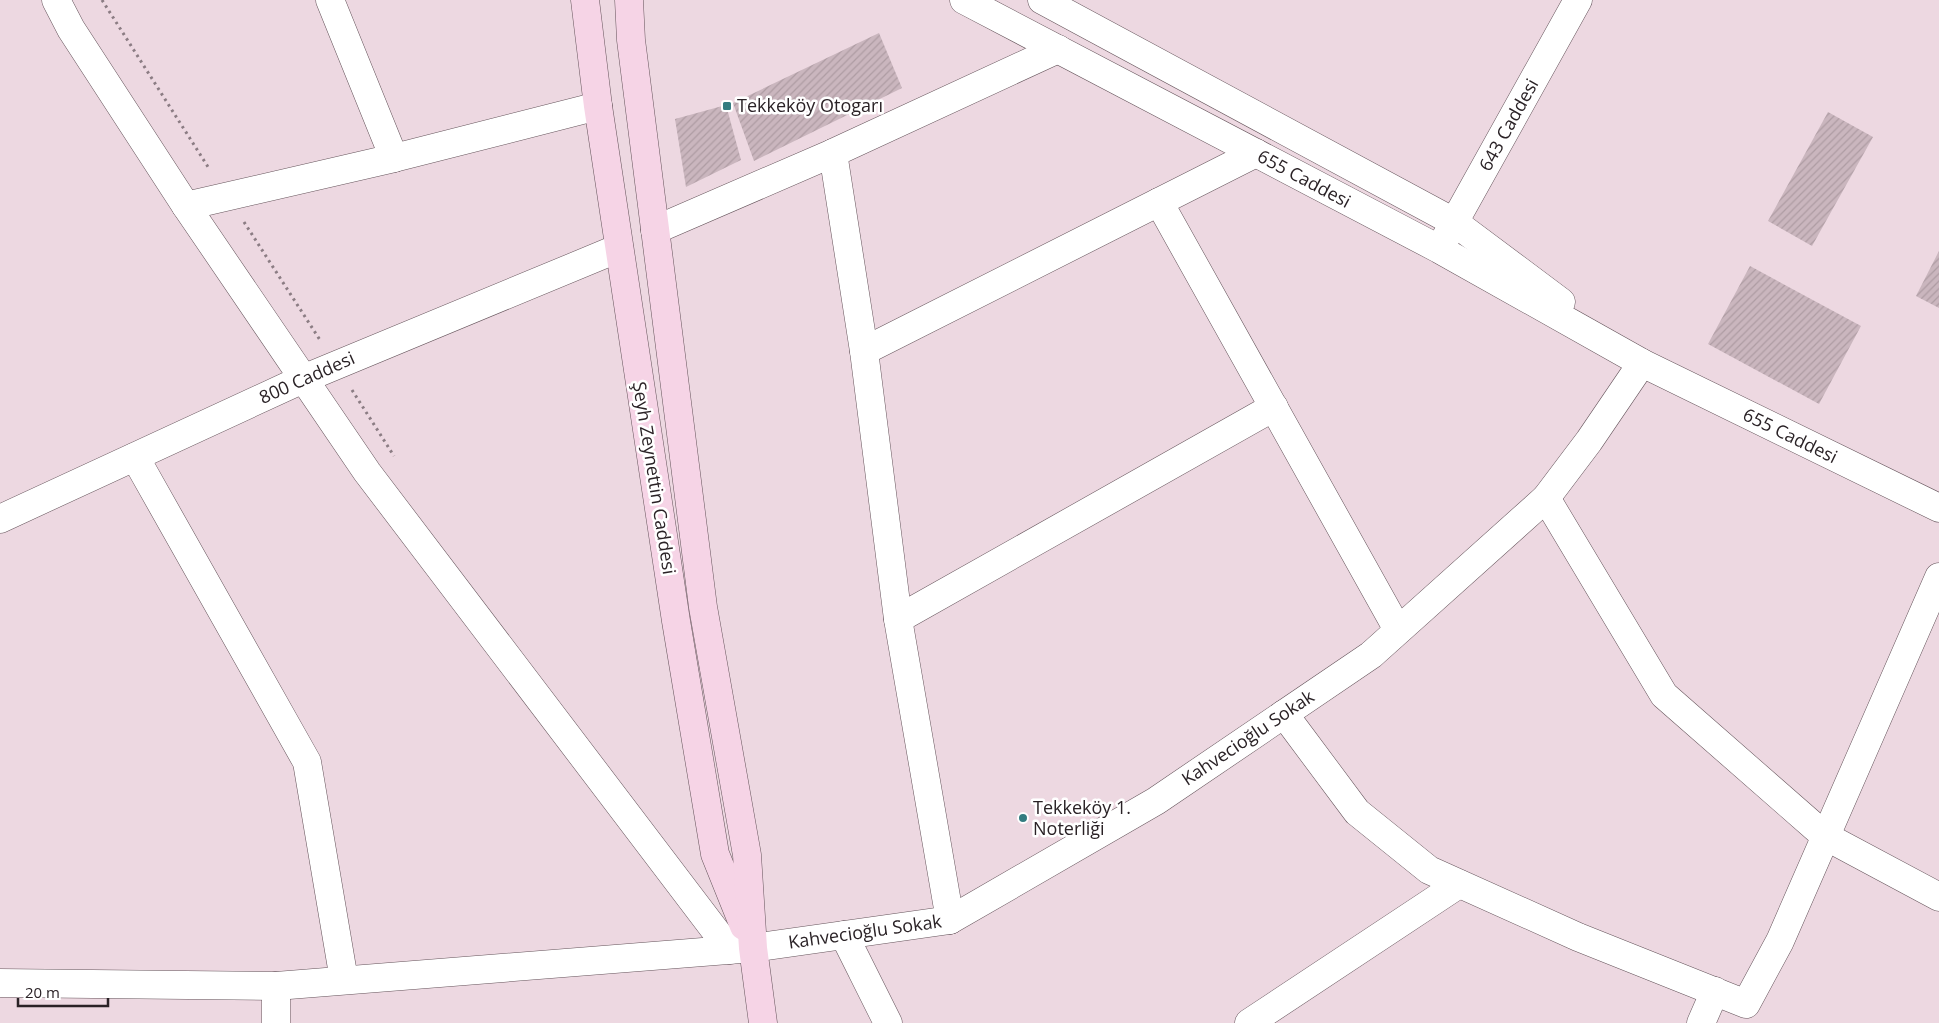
<svg xmlns="http://www.w3.org/2000/svg" width="1939" height="1023" viewBox="0 0 1939 1023" font-family="'Open Sans',sans-serif">
<style>
.building{fill:url(#building-hatch)}
.lines{fill:none;stroke-linecap:round;stroke-linejoin:round}
.street-casing{stroke:#65545b;stroke-width:29}
.secondary-casing{stroke:#65545b;stroke-width:29}
.path{stroke:#8b7c83;stroke-width:3;stroke-dasharray:2.5 4;stroke-linecap:butt}
.street{stroke:#fff;stroke-width:28}
.secondary{stroke:#f6d4e6;stroke-width:28}
.poi-dot{fill:#337c80;stroke:#fff;stroke-width:2}
.labels{text-anchor:middle;stroke-width:5;stroke-linejoin:round;paint-order:stroke}
.poi-label{font-size:18px;fill:#2a2226;stroke:#fff;text-anchor:start}
.street-label{font-size:18px;fill:#2a2226;stroke:#fff}
</style>
<defs>
<pattern id="building-hatch" width="6" height="6" patternUnits="userSpaceOnUse" patternTransform="scale(1.25)"><rect width="6" height="6" fill="#cab6be"/><path d="M-1 1l2-2M0 6l6-6M5 7l2-2" fill="none" stroke="#ae9ca3"/></pattern>
</defs>
<rect width="100%" height="100%" fill="#edd8e1"/>
<g class="building">
<polygon points="879,33 902,88 754,161 733,103"/>
<polygon points="726,105 741,160 686,187 675,119"/>
<polygon points="1828,112 1873,137 1812,246 1768,221"/>
<polygon points="1939,251 1939,308 1916,296"/>
<polygon points="1750,266 1861,326 1819,404 1708,344"/>
</g>
<g class="lines">
<g class="street-casing">
<g id="street">
<polyline points="56,0 71,29 186,206 367,472 730,950"/>
<polyline points="330,0 394,158"/>
<polyline points="964,0 1439,249 1642,363 1939,508"/>
<polyline points="1042,0 1454,222 1561,302"/>
<polyline points="833,153 864,351 898,619 950,920"/>
<polyline points="1159,202 1398,630"/>
<polyline points="186,206 394,158 598,106"/>
<polyline points="655,230 833,153 1058,49"/>
<polyline points="1446,237 1578,0"/>
<polyline points="864,351 1256,153"/>
<polyline points="135,457 307,762 344,980"/>
<polyline points="1546,498 1664,695 1825,836 1939,897"/>
<polyline points="0,519 303,379 619,248"/>
<polyline points="898,619 1274,407"/>
<polyline points="1284,714 1357,812 1429,870 1578,937 1746,1004 1780,941 1939,577"/>
<polyline points="844,935 888,1023"/>
<polyline points="0,983 276,986 753,948 950,920 1156,801 1371,655 1546,498 1589,441 1642,363"/>
<polyline points="276,986 276,1023"/>
<polyline points="1249,1023 1459,884"/>
<polyline points="1701,1023 1715,991"/>
</g>
</g>
<g class="secondary-casing">
<g id="secondary">
<polyline points="585,0 598,106 676,621 715,854 744,926"/>
<polyline points="629,0 631,40 703,607 747,855 753,948 763,1023"/>
</g>
</g>
<g class="path">
<polyline points="102,0 210,170"/>
<polyline points="244,222 320,340"/>
<polyline points="352,390 394,456"/>
</g>
<use href="#street" class="street"/>
<use href="#secondary" class="secondary"/>
</g>
<g class="poi-dot">
<rect x="722" y="101" width="10" height="10" rx="2.5"/>
<circle cx="1023" cy="818" r="5"/>
</g>
<g class="labels">
<g class="poi-label">
<text x="737" y="112">Tekkeköy Otogarı</text>
<text x="1033" y="814">Tekkeköy 1.<tspan x="1033" dy="21">Noterliği</tspan></text>
</g>
<g class="street-label">
<text transform="translate(1509 125) rotate(-61)" y="6">643 Caddesi</text>
<text transform="translate(1304 179) rotate(28)" y="6">655 Caddesi</text>
<text transform="translate(307 378) rotate(-24)" y="6">800 Caddesi</text>
<text transform="translate(1790 436) rotate(26)" y="6">655 Caddesi</text>
<text transform="translate(654 478) rotate(81)" y="6">Şeyh Zeynettin Caddesi</text>
<text transform="translate(1248 738) rotate(-34)" y="6">Kahvecioğlu Sokak</text>
<text transform="translate(865 932) rotate(-8)" y="6">Kahvecioğlu Sokak</text>
</g>
</g>
<path d="M18 998v8h90v-8" fill="none" stroke="#2a2226" stroke-width="2.5"/>
<text x="25" y="998" font-size="15" fill="#2a2226" stroke="#ffffff" stroke-width="4" paint-order="stroke">20 m</text>
</svg>
